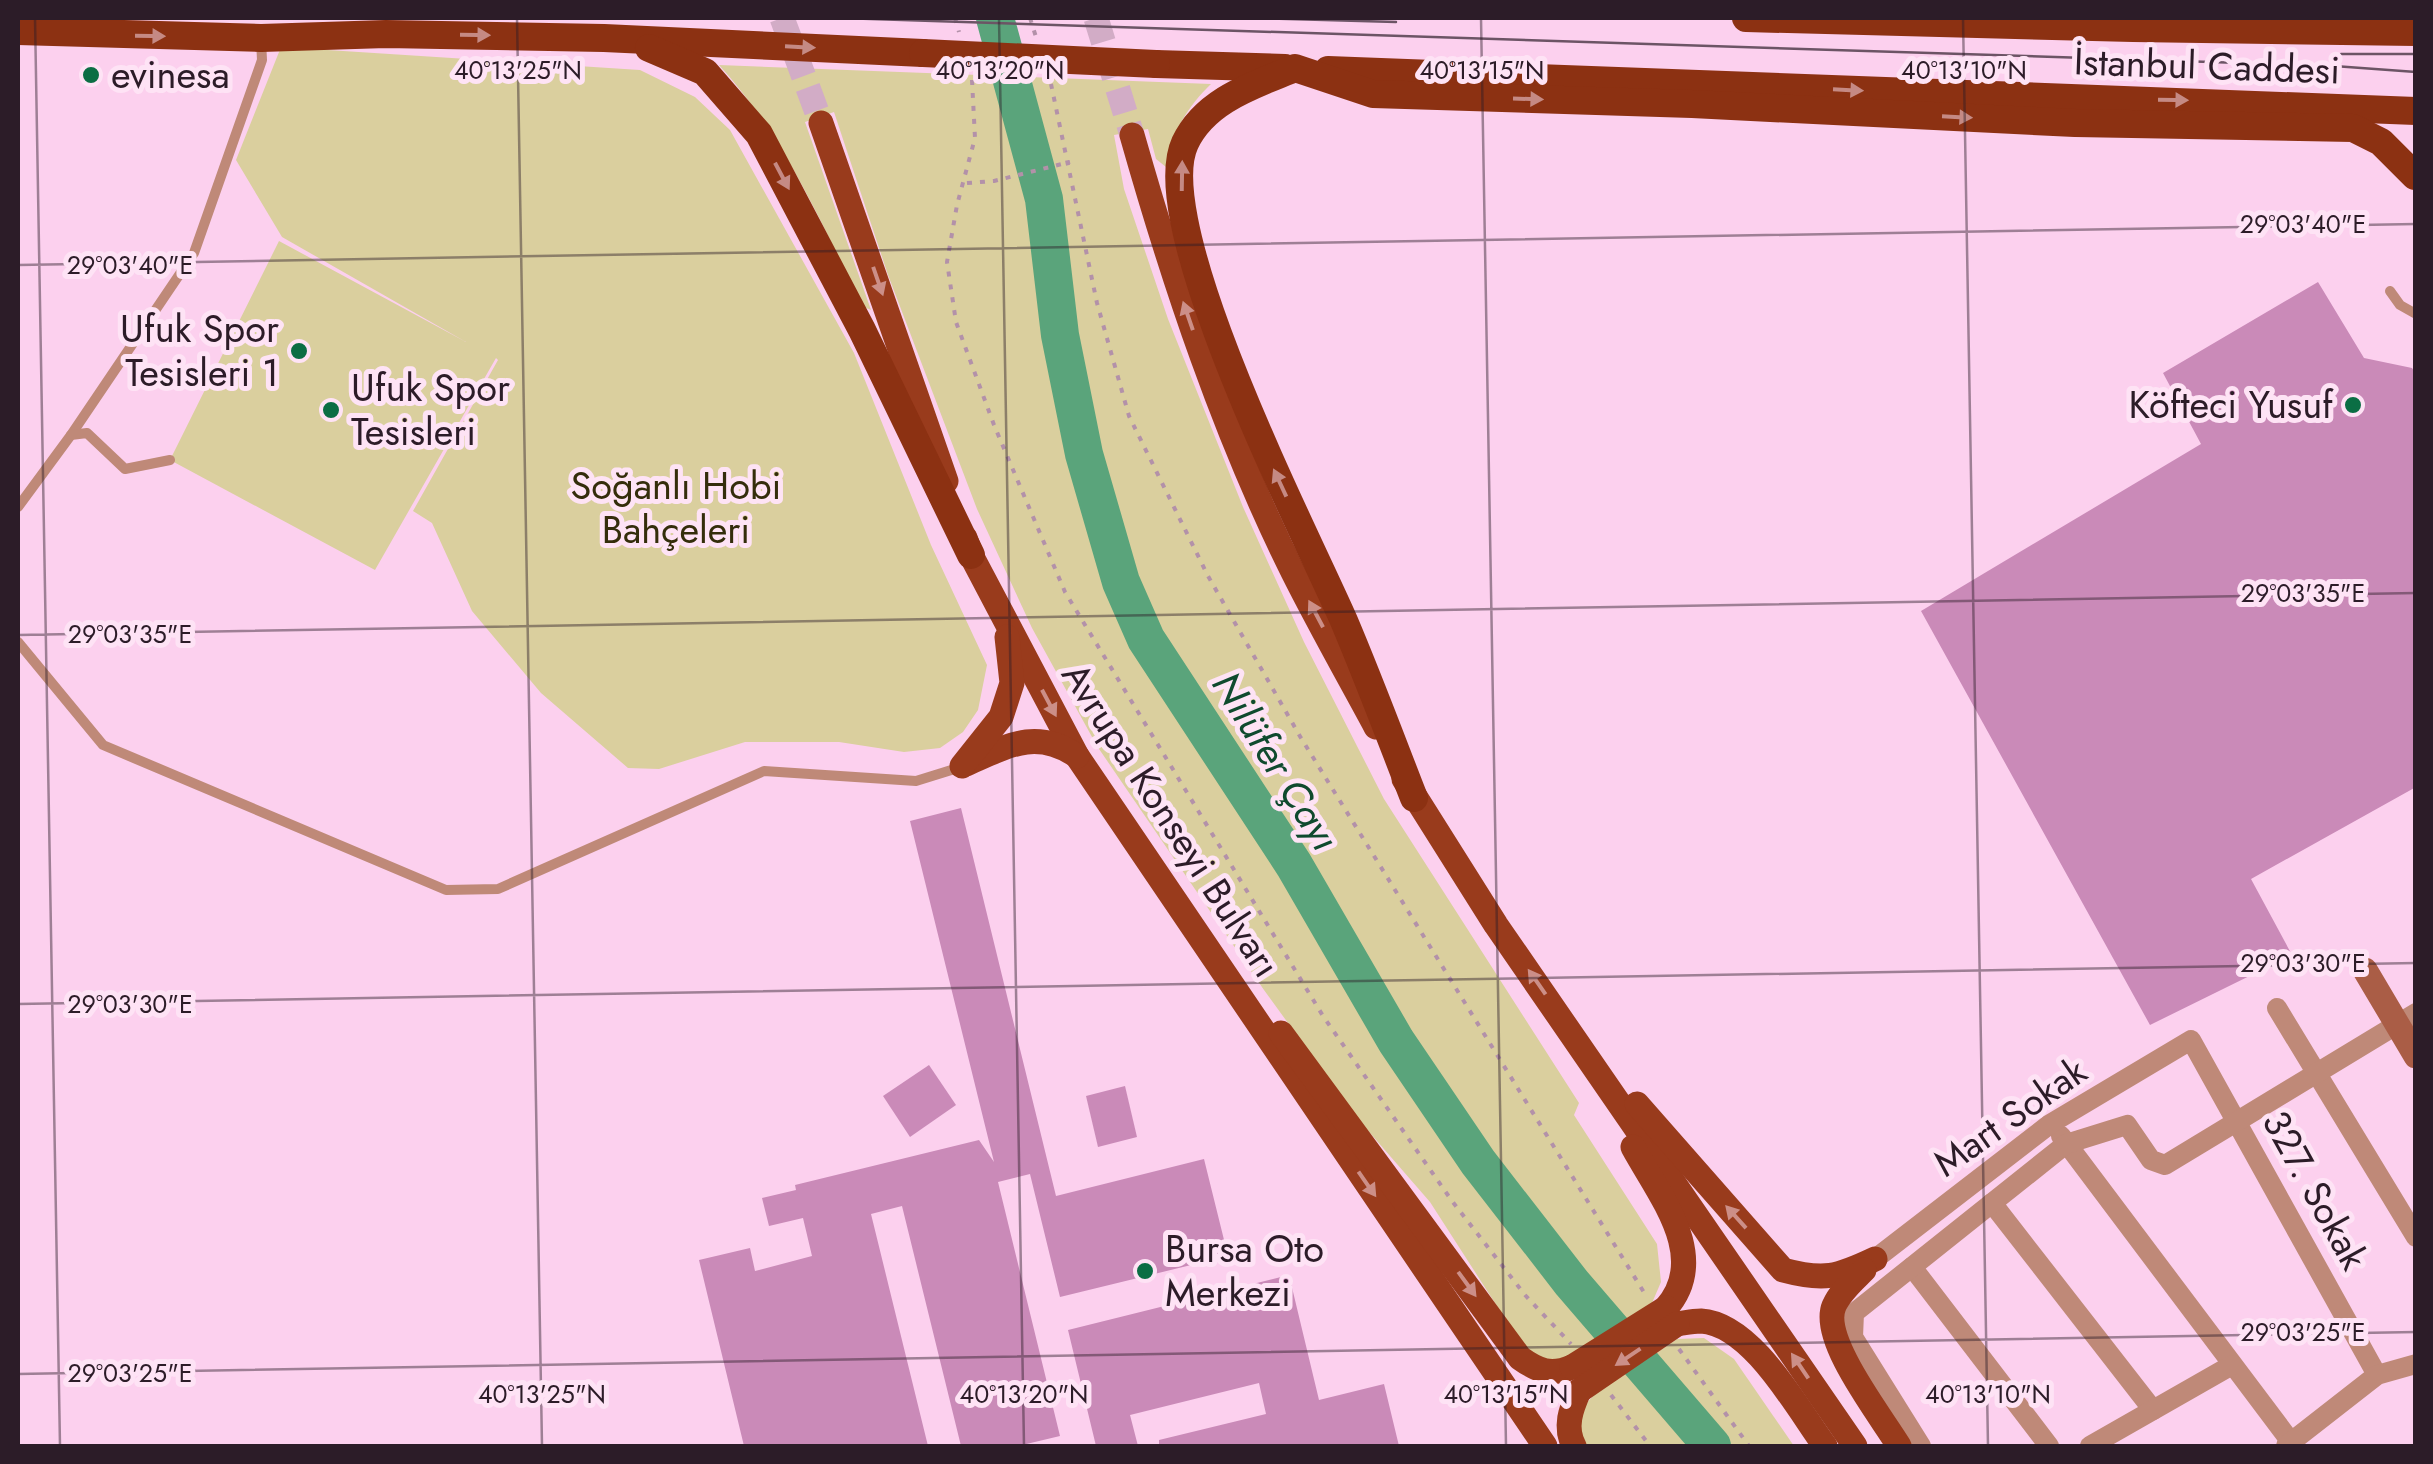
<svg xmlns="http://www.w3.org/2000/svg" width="2433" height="1464" viewBox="0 0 2433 1464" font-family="Jost,sans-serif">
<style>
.green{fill:#dacf9e}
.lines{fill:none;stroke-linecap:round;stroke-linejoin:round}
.river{stroke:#5aa47b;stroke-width:38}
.building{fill:#ca8ab8}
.primary-tunnel{stroke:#d2acc6;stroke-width:25;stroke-dasharray:25 12;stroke-linecap:butt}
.path{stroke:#b391a9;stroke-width:4;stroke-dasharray:5 8;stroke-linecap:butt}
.service{stroke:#bf8978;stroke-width:10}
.minor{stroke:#bf8978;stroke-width:20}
.secondary{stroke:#aa5d46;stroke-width:25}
.primary{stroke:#993b1c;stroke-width:25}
.trunk{stroke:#8c3112;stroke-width:28}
.tram{stroke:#6c5465;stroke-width:2.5}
.primary-bridge{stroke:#993b1c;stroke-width:25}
.trunk-bridge{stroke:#8c3112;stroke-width:28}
.oneway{fill:#c58a84}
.oneway2{fill:#cc8f88}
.ticks{fill:none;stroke:#2c1c28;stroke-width:2.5;stroke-opacity:0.45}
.poi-dot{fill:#0b6e44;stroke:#fee3f5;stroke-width:4}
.labels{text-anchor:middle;stroke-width:10;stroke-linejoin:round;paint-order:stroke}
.street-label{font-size:38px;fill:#2c1c28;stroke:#fee3f5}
.poi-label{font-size:38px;fill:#2c1c28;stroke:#fee3f5;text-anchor:start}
.park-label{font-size:38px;fill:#342d0b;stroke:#fee3f5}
.water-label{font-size:40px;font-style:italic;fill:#0f4a2e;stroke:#fee3f5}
.ticks-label{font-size:25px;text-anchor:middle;fill:#2c1c28;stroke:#fee3f5;stroke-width:10;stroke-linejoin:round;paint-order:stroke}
</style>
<rect width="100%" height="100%" fill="#fcd0ee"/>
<g class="green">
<polygon points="281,47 640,70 695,97 730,130 854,353 931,545 987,665 978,710 963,732 940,748 904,752 839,742 745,742 659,769 628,768 541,693 472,611 432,523 413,511 498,360 496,358 375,570 170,460 279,241 466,342 282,237 236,160"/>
<path d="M719,65L1211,84C1188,106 1170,135 1166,167L1156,159L1148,129L1114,135L1124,189L1168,319L1243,507L1304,642L1384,799L1579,1103L1574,1115L1657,1244L1661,1282L1652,1303L1580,1357L1538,1362L1504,1317L1430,1202L1357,1118L1264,990L1097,746L1032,628L977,509L888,275L834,112L805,122L871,310L862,306C821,221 783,135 719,65Z"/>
<polygon points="1704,1338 1734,1359 1794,1446 1584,1446 1578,1424 1581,1409 1594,1395 1677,1339"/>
</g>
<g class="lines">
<polyline class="river" points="995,18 1044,199 1060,335 1084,454 1121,582 1146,639 1294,865 1396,1041 1478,1162 1571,1282 1712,1446"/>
</g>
<g class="building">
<polygon points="2318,282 2364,358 2412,368 2416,374 2416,787 2251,879 2292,955 2150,1025 1921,611 2201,444 2163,373"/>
<polygon points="961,808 1056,1196 1204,1159 1228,1256 1060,1297 1030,1174 998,1182 1060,1436 1018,1446 961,1446 902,1206 871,1214 928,1446 744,1446 699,1260 750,1248 755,1271 812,1256 803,1218 769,1226 762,1198 796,1190 795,1185 979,1140 994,1162 910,821"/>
<polygon points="929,1065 956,1105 910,1137 883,1096"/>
<polygon points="1125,1086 1137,1137 1098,1147 1086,1096"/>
<polygon points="1289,1275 1319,1400 1384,1384 1399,1446 1159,1446 1159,1440 1266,1414 1259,1383 1130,1415 1138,1446 1096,1446 1068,1330"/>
</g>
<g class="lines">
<g class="primary-tunnel">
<polyline points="782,18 821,123"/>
<polyline points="1096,18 1132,135"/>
</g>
<g class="path">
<polyline points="955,18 959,32"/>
<polyline points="1030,18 1036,37"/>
<polyline points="972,80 975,138 957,205 947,262 956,322 994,425 1065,592 1323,1016 1452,1201 1525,1295 1571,1344"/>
<polyline points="1051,84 1097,303 1129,416 1208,576 1301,738 1645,1294"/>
<polyline points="967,183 994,181 1070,162"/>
<polyline points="1679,1349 1749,1446"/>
<polyline points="1611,1395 1650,1446"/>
</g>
<g class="service">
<polyline points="2390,291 2400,305 2416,314"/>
<polyline points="71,435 194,253 262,60 261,40"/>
<polyline points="18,507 71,435 87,433 125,469 170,460"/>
<polyline points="18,642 103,745 446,890 498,889 764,771 916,781 961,767"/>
</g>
<g class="minor">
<polyline points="2277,1008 2416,1237"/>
<polyline points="2061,1136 2294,1446"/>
<polyline points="1992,1203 2153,1410"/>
<polyline points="1875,1259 2050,1124 2191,1040 2377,1375"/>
<polyline points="1912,1267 2049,1446"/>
<polyline points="1921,1446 1853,1337 1854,1313 2066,1144 2127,1125 2151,1160 2165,1165 2416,1013"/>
<polyline points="2090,1446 2232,1365"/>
<polyline points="2286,1446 2377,1375 2416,1364"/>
</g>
<polyline class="secondary" points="2365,970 2416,1056"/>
<g class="primary">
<polyline points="821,123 946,481"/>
<path d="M1132,135C1174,283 1224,433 1293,572C1319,624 1348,675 1376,727"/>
<polyline points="965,538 971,555 1077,756 1545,1446"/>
<path d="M966,764C1007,746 1036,728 1077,756"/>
<polyline points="962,766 1001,717 1012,683 1007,637"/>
<polyline points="1404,779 1496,925 1855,1446"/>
<path d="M1281,1033L1520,1358C1538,1371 1551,1376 1572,1367"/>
<path d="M1637,1104L1783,1270C1824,1281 1837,1277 1875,1259"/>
<path d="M1633,1147C1659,1195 1711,1257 1666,1308"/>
<path d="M1864,1270C1853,1281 1840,1292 1834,1306C1820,1339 1881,1416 1899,1446"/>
<path d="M1677,1324C1684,1323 1693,1321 1701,1321C1752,1324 1797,1408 1825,1446"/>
<path d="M1574,1446C1564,1427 1571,1409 1579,1391"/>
</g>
<g class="trunk">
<polyline points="1746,18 2133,28 2416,32"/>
<polyline points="18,31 261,38 386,34 604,38 923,53"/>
<polyline points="649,48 705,72 759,134 862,330 971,555"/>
<polyline points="1156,64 1285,68"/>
<polyline points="1328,70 2416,111"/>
<path d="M1414,798C1391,739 1369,680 1344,621C1306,534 1147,225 1185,143C1205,100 1254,85 1295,68L1373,94L1692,104L2075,123L2353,128L2381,142L2415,176"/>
</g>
<g class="tram">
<polyline points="840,18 2334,66 2416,72"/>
<polyline points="1254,18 1396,22"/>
<polyline points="2341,54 2416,54"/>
</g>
<g class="primary-bridge">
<polyline points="1572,1367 1666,1308"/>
<polyline points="1579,1391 1677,1324"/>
</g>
<polyline class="trunk-bridge" points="923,53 1156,64"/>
</g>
<defs><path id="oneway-solid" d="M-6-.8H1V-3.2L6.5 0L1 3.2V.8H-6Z" transform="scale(2.5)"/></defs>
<g class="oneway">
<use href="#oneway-solid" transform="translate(475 35) rotate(1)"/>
<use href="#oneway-solid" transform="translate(150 36) rotate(1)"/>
<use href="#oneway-solid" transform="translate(800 47) rotate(3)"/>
<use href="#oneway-solid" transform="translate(1848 90) rotate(3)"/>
<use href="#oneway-solid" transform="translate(1528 99) rotate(2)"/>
<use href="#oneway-solid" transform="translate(2173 100) rotate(1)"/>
<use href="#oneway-solid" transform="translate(1957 117) rotate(3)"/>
<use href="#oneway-solid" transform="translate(782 176) rotate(62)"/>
<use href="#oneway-solid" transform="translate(1182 176) rotate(-89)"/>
<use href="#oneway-solid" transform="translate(1280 483) rotate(-115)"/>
</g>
<g class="oneway2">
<use href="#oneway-solid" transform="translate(878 281) rotate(71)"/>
<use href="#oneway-solid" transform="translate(1188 316) rotate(-109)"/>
<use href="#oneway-solid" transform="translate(1316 614) rotate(-118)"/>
<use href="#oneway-solid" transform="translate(1049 703) rotate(62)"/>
<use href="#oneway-solid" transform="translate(1537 982) rotate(-125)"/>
<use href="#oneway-solid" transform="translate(1367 1184) rotate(55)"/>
<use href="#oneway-solid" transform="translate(1736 1217) rotate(-132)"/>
<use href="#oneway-solid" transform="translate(1467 1284) rotate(54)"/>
<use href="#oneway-solid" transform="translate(1628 1357) rotate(146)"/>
<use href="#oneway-solid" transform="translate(1800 1366) rotate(-124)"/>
</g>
<path class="ticks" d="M35,18L60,1446M517,18L542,1446M999,18L1024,1446M1481,18L1506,1446M1963,18L1988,1446M18,265L2416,224M18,635L2416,593M18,1004L2416,963M18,1374L2416,1332"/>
<g class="poi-dot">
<circle cx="91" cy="75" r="10"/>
<circle cx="299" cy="351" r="10"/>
<circle cx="2353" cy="405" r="10"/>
<circle cx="331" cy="410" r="10"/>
<circle cx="1145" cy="1271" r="10"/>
</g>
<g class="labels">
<g class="street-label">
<text transform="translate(2207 66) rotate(2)" y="13">İstanbul Caddesi</text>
<text transform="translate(1171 820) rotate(57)" y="13">Avrupa Konseyi Bulvarı</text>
<text transform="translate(2010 1117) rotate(-35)" y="13">Mart Sokak</text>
<text transform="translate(2315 1190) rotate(61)" y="13">327. Sokak</text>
</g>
<g class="poi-label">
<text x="111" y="88">evinesa</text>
<text x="279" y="342" text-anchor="end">Ufuk Spor<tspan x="279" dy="44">Tesisleri 1</tspan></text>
<text x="351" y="401">Ufuk Spor<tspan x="351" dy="44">Tesisleri</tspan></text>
<text x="2333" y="418" text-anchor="end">Köfteci Yusuf</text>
<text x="1165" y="1262">Bursa Oto<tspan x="1165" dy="44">Merkezi</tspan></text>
</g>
<g class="park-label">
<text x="676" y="499">Soğanlı Hobi<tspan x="676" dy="44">Bahçeleri</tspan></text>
</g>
<g class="water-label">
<text transform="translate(1276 761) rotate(58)" y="14">Nilüfer Çayı</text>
</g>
</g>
<g class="ticks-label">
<text x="518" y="79">40°13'25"N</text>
<text x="1000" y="79">40°13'20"N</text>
<text x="1482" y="79">40°13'15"N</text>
<text x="1964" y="79">40°13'10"N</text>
<text x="2303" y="233">29°03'40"E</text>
<text x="130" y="274">29°03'40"E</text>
<text x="2303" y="602">29°03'35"E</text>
<text x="130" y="643">29°03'35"E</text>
<text x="2303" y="972">29°03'30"E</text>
<text x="130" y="1013">29°03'30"E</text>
<text x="2303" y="1341">29°03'25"E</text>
<text x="130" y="1382">29°03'25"E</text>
<text x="542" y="1403">40°13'25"N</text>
<text x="1024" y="1403">40°13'20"N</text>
<text x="1506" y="1403">40°13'15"N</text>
<text x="1988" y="1403">40°13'10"N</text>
</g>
<rect width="2433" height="1464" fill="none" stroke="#2c1c28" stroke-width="40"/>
</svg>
